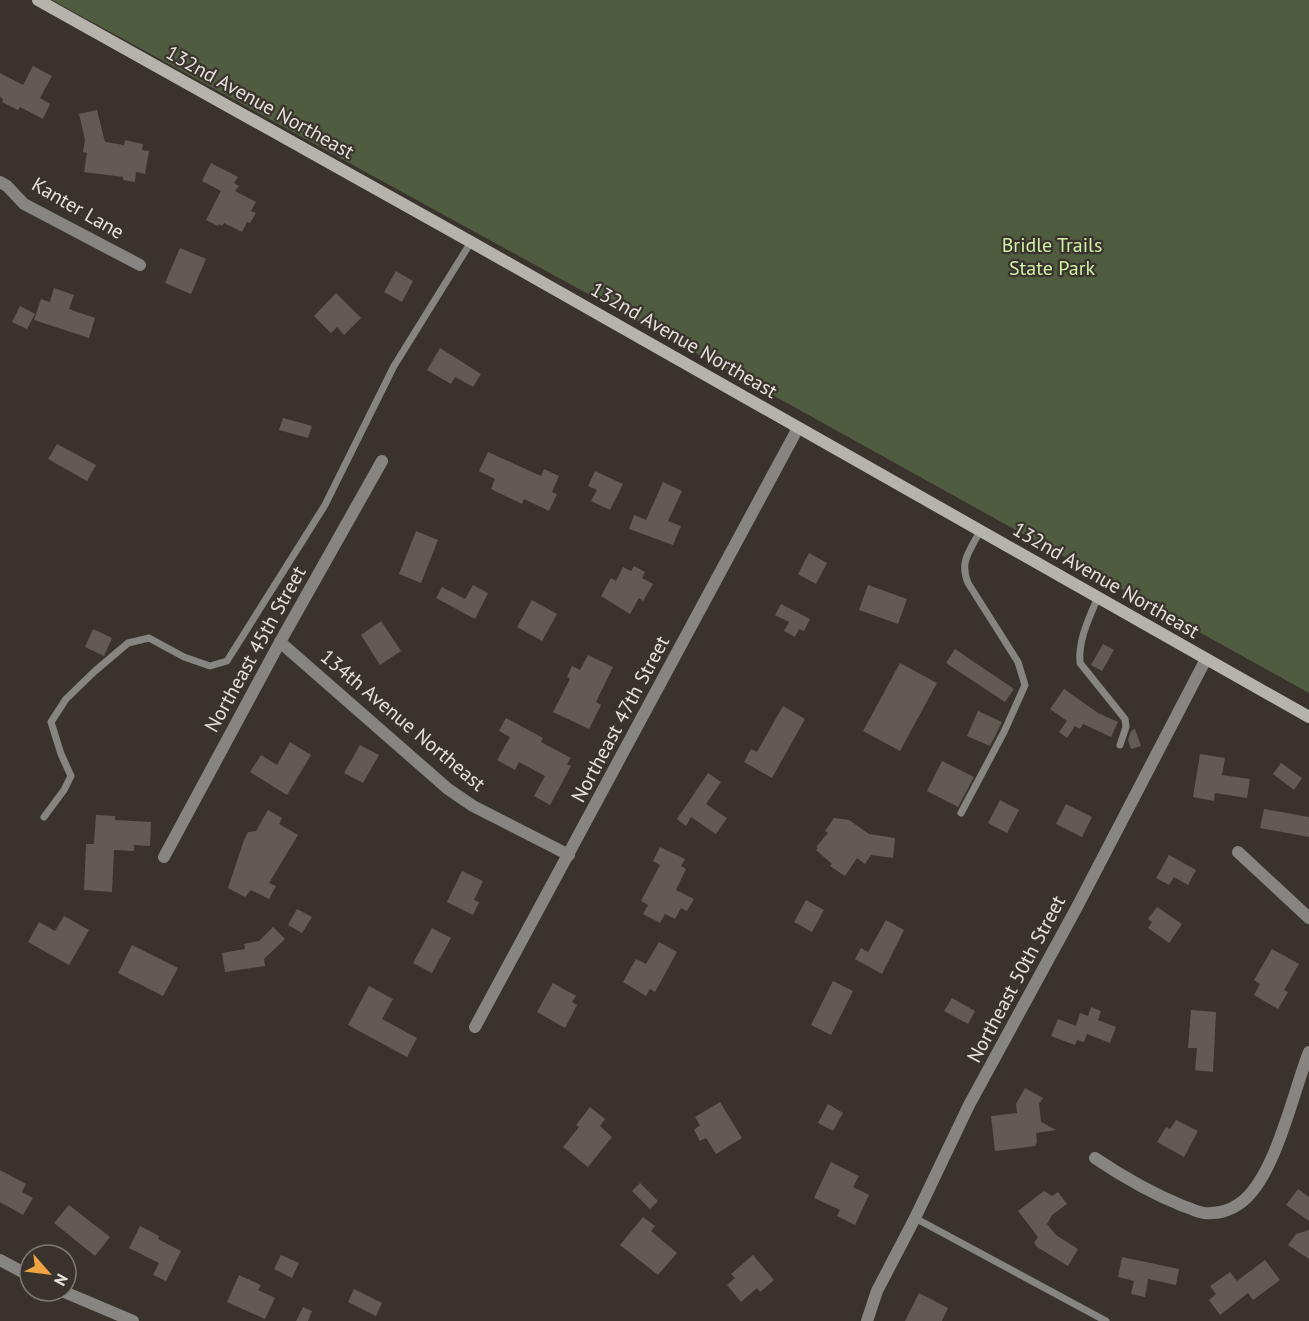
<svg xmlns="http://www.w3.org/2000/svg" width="1309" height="1321" viewBox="0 0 1309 1321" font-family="'PT Sans',sans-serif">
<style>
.green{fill:#4f5c3f}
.building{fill:#625b54}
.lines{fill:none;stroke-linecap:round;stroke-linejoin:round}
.lane{stroke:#878581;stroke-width:7}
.street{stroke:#878581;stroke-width:12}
.secondary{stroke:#b6b2ac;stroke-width:12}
.labels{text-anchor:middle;stroke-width:4.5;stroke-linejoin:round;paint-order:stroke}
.street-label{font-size:20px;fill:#e6e1dd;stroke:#3a332d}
.park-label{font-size:20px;fill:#cff2a6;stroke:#3a332d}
</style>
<rect width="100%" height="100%" fill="#3a332d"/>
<polygon class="green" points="52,0 1309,0 1309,693 796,408"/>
<g class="building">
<polygon points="33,66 52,76 40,98 50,104 43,119 20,107 18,110 2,102 3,99 0,97 0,73 23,85"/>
<polygon points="97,110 105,142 124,145 125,140 143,144 142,150 149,151 145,174 136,172 135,182 123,180 123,177 84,172 87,153 83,152 85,140 79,114"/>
<polygon points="211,163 238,177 234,183 239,186 235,191 256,202 251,211 256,213 250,223 247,222 242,232 224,223 222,226 218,224 218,226 206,220 221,191 202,181"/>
<polygon points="180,248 206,259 191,294 165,283"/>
<polygon points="396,271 413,281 402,302 384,292"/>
<polygon points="54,288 74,295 69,309 95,318 89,338 34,320 41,299 50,302"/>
<polygon points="336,293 361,318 344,335 337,327 331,333 314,316"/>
<polygon points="20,306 35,314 27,329 12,322"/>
<polygon points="440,348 481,374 473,387 455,377 451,384 427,370"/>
<polygon points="283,418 312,426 308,438 279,430"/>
<polygon points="57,444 96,465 87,481 48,459"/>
<polygon points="488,452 541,476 544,469 559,476 552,492 557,494 549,511 524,499 522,504 491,489 495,479 479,471"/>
<polygon points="595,471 623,484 610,510 591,501 597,490 588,486"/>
<polygon points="663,482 682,491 668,521 681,526 673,545 629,529 634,515 646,520"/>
<polygon points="416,531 438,540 421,583 399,574"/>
<polygon points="809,553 827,563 816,584 798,574"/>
<polygon points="634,566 645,572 642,578 653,584 643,601 639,598 630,614 601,596 611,578 616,581 623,567 631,571"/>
<polygon points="473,585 488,593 475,619 436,598 442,587 465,599"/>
<polygon points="868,585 907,599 898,624 859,610"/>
<polygon points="532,600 557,614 542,641 517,627"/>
<polygon points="781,604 810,619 804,631 799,629 795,637 784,631 789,622 775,615"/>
<polygon points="381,621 401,651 380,665 361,635"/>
<polygon points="93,629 112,638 104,656 85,647"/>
<polygon points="1103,644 1114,650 1102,671 1091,665"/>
<polygon points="955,649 1014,689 1005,702 946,663"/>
<polygon points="588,655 613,667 596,702 601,705 589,729 553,712 570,679 567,677 572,666 580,670"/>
<polygon points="900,663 937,683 900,751 863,731"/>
<polygon points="1064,689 1098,713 1118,722 1111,737 1083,724 1080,729 1075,726 1067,738 1059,732 1067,721 1050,709"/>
<polygon points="783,706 805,719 772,778 744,762 751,749 757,752"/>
<polygon points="978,711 1002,722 990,746 967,736"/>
<polygon points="506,718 543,738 541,742 571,758 567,764 571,766 550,805 534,796 545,776 519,762 515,770 497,760 510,737 499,731"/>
<polygon points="1135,729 1141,746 1131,749 1128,740 1131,731"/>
<polygon points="290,742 311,755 287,795 250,772 261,755 277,765"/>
<polygon points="360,745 379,755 363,783 344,773"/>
<polygon points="1200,754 1225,758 1222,775 1250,779 1247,798 1215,793 1214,801 1193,797"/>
<polygon points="942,761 974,777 958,807 927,791"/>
<polygon points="1281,763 1302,778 1294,790 1273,774"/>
<polygon points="708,773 721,782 706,804 727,818 716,834 691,817 686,826 677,819"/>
<polygon points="1000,800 1019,810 1007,833 988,823"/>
<polygon points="1066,804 1092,817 1082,837 1056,824"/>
<polygon points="1264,809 1309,817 1309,837 1260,828"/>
<polygon points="268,810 282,818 279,824 298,835 269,883 276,886 269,899 251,890 245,897 228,888 244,840 248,832 256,831"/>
<polygon points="96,815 115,816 115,820 151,822 150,846 134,845 134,851 114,850 112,892 84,890 86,844 94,844"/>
<polygon points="834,818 849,820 869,834 895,838 893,858 871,855 865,864 857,858 845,876 830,866 832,864 816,850 818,848 816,847 828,833 825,831"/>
<polygon points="660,847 685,859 681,866 686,869 676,890 694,899 687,911 681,908 675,919 665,914 660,923 643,914 648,905 641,901 660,865 653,861"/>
<polygon points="1169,855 1196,870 1188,885 1174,877 1169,885 1156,878"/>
<polygon points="462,871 483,881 474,900 479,902 473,915 447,902"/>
<polygon points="806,900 824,910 812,932 794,922"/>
<polygon points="1157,907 1182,924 1169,943 1148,928 1152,922 1148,919"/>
<polygon points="297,909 312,917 302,933 288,925"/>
<polygon points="64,916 89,930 69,965 28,942 39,922 55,931"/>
<polygon points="886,920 904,930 882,974 855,959 861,948 868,952"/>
<polygon points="273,927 285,939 264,959 265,966 225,972 222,953 245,949 244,944 259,941"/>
<polygon points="432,928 451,938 432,973 413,963"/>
<polygon points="659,942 677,952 655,992 650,989 646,996 623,982 636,959 646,964"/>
<polygon points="132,945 178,968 163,996 118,973"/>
<polygon points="1272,949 1299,964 1284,990 1288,992 1278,1009 1254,995 1260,984 1254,980"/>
<polygon points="833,981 853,991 831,1035 811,1025"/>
<polygon points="553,983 576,996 572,1002 577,1005 565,1028 537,1012"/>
<polygon points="369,986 393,999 382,1019 417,1038 407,1057 348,1025"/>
<polygon points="952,998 975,1011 968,1024 944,1011"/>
<polygon points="1091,1007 1101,1011 1098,1020 1116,1027 1110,1043 1087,1034 1084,1042 1077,1040 1075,1045 1051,1036 1058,1019 1076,1026 1080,1013 1088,1016"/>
<polygon points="1191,1010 1216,1012 1213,1072 1195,1070 1197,1048 1188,1048"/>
<polygon points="1025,1088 1043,1098 1039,1104 1041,1122 1056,1130 1036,1133 1037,1142 1035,1146 995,1151 991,1116 1017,1113 1016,1104"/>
<polygon points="720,1102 742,1138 716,1154 706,1138 700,1141 694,1130 700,1125 695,1117"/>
<polygon points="828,1104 843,1113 833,1131 818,1123"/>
<polygon points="590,1107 605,1119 600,1126 612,1137 588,1167 563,1147 579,1127 576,1125"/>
<polygon points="1176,1120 1198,1131 1184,1157 1157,1142 1166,1127 1170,1129"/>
<polygon points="831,1162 859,1176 853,1187 869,1195 855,1225 837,1216 840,1210 814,1198"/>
<polygon points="0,1170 26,1184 22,1192 33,1198 23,1215 0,1202"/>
<polygon points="640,1183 658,1201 650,1209 632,1191"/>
<polygon points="1298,1189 1309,1197 1309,1221 1286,1205"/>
<polygon points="1044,1191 1052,1196 1058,1192 1067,1204 1052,1215 1047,1224 1056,1235 1078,1249 1068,1266 1037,1247 1034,1243 1038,1237 1018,1211"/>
<polygon points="69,1205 110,1237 95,1256 54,1223"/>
<polygon points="643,1217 655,1226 651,1231 677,1253 658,1275 620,1245"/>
<polygon points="140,1226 159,1236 158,1239 181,1251 166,1281 153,1275 159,1263 129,1248"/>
<polygon points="1309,1230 1309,1259 1288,1245 1296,1234"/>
<polygon points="281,1255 299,1263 292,1278 274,1269"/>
<polygon points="753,1255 774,1280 760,1292 757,1288 741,1302 727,1285 735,1278 731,1274"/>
<polygon points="1122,1257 1179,1269 1176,1285 1148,1279 1145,1297 1131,1294 1134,1281 1118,1277"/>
<polygon points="1265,1260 1280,1280 1253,1300 1248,1293 1220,1315 1209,1300 1216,1294 1210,1286 1230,1272 1237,1281"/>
<polygon points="239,1275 261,1285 258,1290 275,1298 265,1319 227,1302"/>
<polygon points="354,1289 382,1303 376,1316 348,1302"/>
<polygon points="919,1293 948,1308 942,1321 905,1321"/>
<polygon points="303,1307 312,1311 308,1321 296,1321"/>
</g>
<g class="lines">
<g class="lane">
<path d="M1098,597C1089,618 1078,640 1080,663L1125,719L1126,727L1120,745"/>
<path d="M961,813L1004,732L1025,685L1018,662L968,583C959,561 970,551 980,531"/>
<polyline points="44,817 64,790 71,776 61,754 51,722 66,699 95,671 128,643 149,638 184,657 210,666 227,661 325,505 394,366 471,242"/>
<polyline points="915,1218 1106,1321"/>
</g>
<g class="street">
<polyline points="0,182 7,186 24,204 140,265"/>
<polyline points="280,642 448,789 473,806 569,855"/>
<polyline points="1238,852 1309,918"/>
<polyline points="164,857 280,642 382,461"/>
<polyline points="475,1027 798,428"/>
<path d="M1095,1158C1123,1177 1151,1193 1183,1206C1190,1208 1197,1212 1204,1213C1217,1214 1229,1211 1239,1204C1275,1180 1293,1092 1309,1052"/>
<polyline points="0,1260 30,1276"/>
<polyline points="62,1291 133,1321"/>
<polyline points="867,1321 877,1291 915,1218 969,1105 1077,907 1206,659"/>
</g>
<polyline class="secondary" points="38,0 471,242 1309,717"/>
</g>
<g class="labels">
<g class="street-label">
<text transform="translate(260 102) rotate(29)" y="7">132nd Avenue Northeast</text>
<text transform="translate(78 208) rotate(30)" y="7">Kanter Lane</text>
<text transform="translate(684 340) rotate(30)" y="7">132nd Avenue Northeast</text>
<text transform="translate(1106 580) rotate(30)" y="7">132nd Avenue Northeast</text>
<text transform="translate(255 649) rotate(-61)" y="7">Northeast 45th Street</text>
<text transform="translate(620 719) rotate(-62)" y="7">Northeast 47th Street</text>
<text transform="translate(403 720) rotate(40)" y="7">134th Avenue Northeast</text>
<text transform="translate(1016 979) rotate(-62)" y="7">Northeast 50th Street</text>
</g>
<g class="park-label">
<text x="1052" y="252">Bridle Trails<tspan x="1052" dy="23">State Park</tspan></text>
</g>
</g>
<g transform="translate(48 1273) rotate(118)"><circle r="28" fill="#3a332d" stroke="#7f7973" stroke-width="1.5"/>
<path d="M0-4.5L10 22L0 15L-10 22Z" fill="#f3a442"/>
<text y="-9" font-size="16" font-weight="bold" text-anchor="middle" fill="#e6e1dd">N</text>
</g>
</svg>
